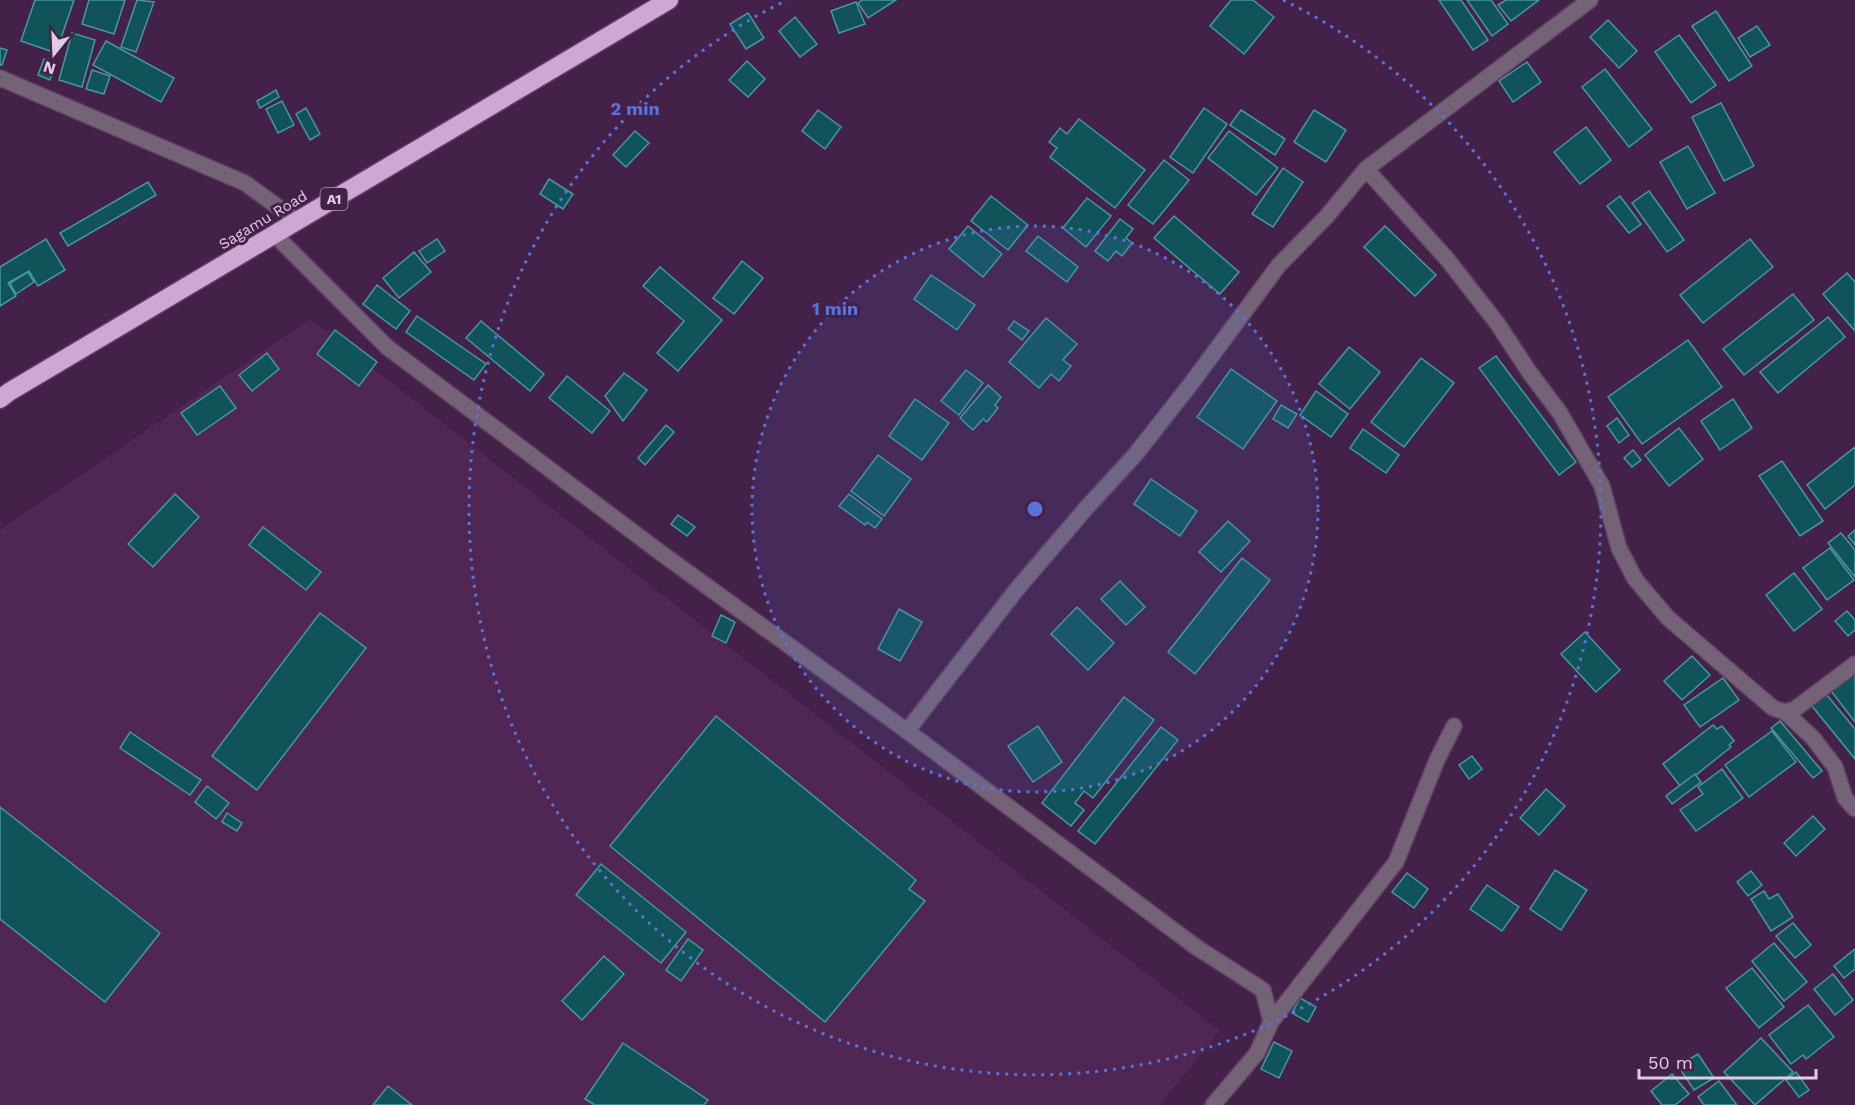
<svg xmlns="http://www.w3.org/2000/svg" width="1855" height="1105" viewBox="0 0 1855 1105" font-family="'Work Sans',sans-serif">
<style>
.built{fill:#502754}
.building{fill:#10545a;stroke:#4698a0;stroke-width:1.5}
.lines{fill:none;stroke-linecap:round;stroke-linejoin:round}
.minor-casing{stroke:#604064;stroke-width:18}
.highway-casing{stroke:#604064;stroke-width:21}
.minor{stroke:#746376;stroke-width:15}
.highway{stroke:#d0a6d4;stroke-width:18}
.ring{fill:none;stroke:#5874db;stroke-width:3;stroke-dasharray:3 6}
.labels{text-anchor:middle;stroke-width:6;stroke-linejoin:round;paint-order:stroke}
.shield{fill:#442148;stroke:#b198b4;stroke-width:1.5}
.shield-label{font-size:14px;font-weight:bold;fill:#e0cbe2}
.street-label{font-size:15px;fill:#e0cbe2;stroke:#442148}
.centre{fill:#5874db;stroke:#442148;stroke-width:3}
.ring-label{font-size:18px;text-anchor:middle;font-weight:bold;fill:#5874db;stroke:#442148;stroke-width:6;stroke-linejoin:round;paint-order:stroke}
</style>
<rect width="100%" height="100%" fill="#442148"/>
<polygon class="built" points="310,319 1220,1031 1160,1105 0,1105 0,530"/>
<g class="building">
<polygon points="35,0 74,0 56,53 21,41"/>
<polygon points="89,0 125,0 114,34 82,24"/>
<polygon points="137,0 154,2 136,52 121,47"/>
<polygon points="862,0 896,0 868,18 858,3"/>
<polygon points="1231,0 1253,0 1274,17 1244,54 1210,26"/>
<polygon points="1439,0 1461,0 1488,40 1473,50"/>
<polygon points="1467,0 1491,0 1508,24 1492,36"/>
<polygon points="1506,0 1539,0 1511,21 1498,5"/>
<polygon points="856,2 865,24 839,33 831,11"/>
<polygon points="1716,11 1752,66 1729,81 1692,26"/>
<polygon points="748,13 764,38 746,49 730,24"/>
<polygon points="795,17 817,44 800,57 779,31"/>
<polygon points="1608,20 1637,51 1619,68 1590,37"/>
<polygon points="1757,26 1770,45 1750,57 1738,38"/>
<polygon points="72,33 95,40 82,87 59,80"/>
<polygon points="1679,35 1716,85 1691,103 1655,52"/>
<polygon points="106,41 174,78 161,102 93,65"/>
<polygon points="0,48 7,50 2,65 0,65"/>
<polygon points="44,59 56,63 50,80 38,75"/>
<polygon points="747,61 765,79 748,97 729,80"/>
<polygon points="1527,62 1541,82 1513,102 1499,81"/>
<polygon points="1605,69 1652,129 1629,147 1582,87"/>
<polygon points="92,70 110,76 104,94 86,89"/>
<polygon points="276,90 279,97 260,108 257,101"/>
<polygon points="282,101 294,125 278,133 266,109"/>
<polygon points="1721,103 1754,166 1724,181 1692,117"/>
<polygon points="306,108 320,134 310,140 296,114"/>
<polygon points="1204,108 1227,124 1193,173 1170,157"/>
<polygon points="818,110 841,127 825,149 802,131"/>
<polygon points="1241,110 1285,139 1275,155 1230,125"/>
<polygon points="1314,110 1346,130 1326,162 1294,142"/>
<polygon points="1079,119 1145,170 1115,208 1050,157 1057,148 1049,142 1060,128 1067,134"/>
<polygon points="1586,127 1611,160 1580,184 1554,152"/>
<polygon points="635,131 649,143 626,167 613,155"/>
<polygon points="1229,131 1278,168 1256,195 1208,158"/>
<polygon points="1688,146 1715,193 1687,209 1660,162"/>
<polygon points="1164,160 1189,180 1153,224 1128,205"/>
<polygon points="1283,168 1303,182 1273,227 1252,214"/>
<polygon points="549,179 573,194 563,209 540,194"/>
<polygon points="148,182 156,195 68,246 60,233"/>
<polygon points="1649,191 1684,240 1667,252 1632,203"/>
<polygon points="991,196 1028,225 1008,250 971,221"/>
<polygon points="1620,196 1641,224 1629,233 1607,206"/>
<polygon points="1087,198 1111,216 1086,247 1063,228"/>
<polygon points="1174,216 1239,272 1220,294 1154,238"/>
<polygon points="1120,219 1133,229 1126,238 1132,243 1122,256 1116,251 1108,261 1095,251"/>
<polygon points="968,226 1002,254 983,277 949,249"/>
<polygon points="1385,226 1436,275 1415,296 1364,247"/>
<polygon points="1038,236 1078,267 1067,282 1026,251"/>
<polygon points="46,239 65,270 38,286 29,271 8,283 16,296 0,306 0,267"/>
<polygon points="437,239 445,251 427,263 419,251"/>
<polygon points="1750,239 1773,267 1703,323 1680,295"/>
<polygon points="414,252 431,272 399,298 383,278"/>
<polygon points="742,261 763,278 734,314 713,298"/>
<polygon points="660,267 722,320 678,371 657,353 684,321 643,286"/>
<polygon points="28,272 34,282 16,294 10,283"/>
<polygon points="1847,273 1855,282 1855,331 1823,294"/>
<polygon points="931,275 975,305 957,330 914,299"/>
<polygon points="377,285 410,311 396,329 363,304"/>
<polygon points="1793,294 1814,320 1744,375 1723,349"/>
<polygon points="417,316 486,364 474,380 406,332"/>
<polygon points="1828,317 1845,337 1778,393 1760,372"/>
<polygon points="1046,318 1077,344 1063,360 1071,366 1059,381 1051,374 1039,388 1009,362"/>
<polygon points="481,321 544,374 530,391 466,338"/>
<polygon points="1014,321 1029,331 1022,340 1008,329"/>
<polygon points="335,330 377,362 359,386 317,354"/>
<polygon points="1688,340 1722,387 1642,444 1608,397"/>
<polygon points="1349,347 1380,372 1350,409 1319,384"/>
<polygon points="267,353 279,369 252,391 239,375"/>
<polygon points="1496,356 1576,462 1559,475 1479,368"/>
<polygon points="1421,358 1454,383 1404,447 1371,422"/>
<polygon points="1231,369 1277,401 1243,449 1197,417"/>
<polygon points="966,370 983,383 959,415 941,401"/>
<polygon points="624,373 647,390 623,421 605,396"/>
<polygon points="567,376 610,411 592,433 549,398"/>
<polygon points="988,385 1001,397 995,405 998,408 987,422 983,419 973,430 960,418"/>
<polygon points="220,386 236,408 197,435 181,413"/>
<polygon points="1316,391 1348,414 1331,437 1300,415"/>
<polygon points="915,399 949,423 922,460 889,436"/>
<polygon points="1733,399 1752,428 1720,450 1701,421"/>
<polygon points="1281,405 1297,414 1288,428 1273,419"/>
<polygon points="1617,418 1629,435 1619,443 1607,426"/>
<polygon points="666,425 674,432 645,465 638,458"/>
<polygon points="1679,428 1703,459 1669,486 1645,455"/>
<polygon points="1363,429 1399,455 1386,473 1350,448"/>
<polygon points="1855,447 1855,485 1825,509 1807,485"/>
<polygon points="1633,450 1641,460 1632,467 1624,458"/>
<polygon points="878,455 911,479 884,516 851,491"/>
<polygon points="1782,461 1823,521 1800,536 1759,476"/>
<polygon points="1151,479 1197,511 1180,536 1134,504"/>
<polygon points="175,494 199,517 153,567 128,544"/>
<polygon points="849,494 882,519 875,528 867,522 865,525 839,506"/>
<polygon points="678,515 695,527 687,536 671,524"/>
<polygon points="1228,521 1250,541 1221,572 1199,552"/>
<polygon points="263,527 321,572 306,590 249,545"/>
<polygon points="1855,530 1855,545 1848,536"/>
<polygon points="1841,533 1855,550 1855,577 1828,543"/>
<polygon points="1830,548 1854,580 1827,600 1803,568"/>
<polygon points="1242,558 1270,580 1195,674 1168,652"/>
<polygon points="1794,573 1822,609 1794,631 1766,595"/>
<polygon points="1120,581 1145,607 1126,625 1101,599"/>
<polygon points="1077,607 1114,643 1088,670 1051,634"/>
<polygon points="899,609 922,622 900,661 878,649"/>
<polygon points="1847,611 1855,620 1855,630 1848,636 1835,621"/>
<polygon points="320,613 366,648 257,790 212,756"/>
<polygon points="721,615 735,622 726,643 712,636"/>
<polygon points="1585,632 1620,670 1596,692 1561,654"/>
<polygon points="1692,656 1710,675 1682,700 1664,681"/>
<polygon points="1855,673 1855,722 1831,691"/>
<polygon points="1723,678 1739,700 1700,727 1684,705"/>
<polygon points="1826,694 1855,729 1855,759 1812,706"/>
<polygon points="1124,697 1154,720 1093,798 1084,791 1075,803 1084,810 1071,826 1042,803"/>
<polygon points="716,716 916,880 909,889 925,901 825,1022 610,846"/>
<polygon points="1780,721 1822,771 1813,778 1771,728"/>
<polygon points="1713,725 1717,729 1722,726 1734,741 1729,745 1731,747 1681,787 1663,764"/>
<polygon points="1038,726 1062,762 1033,782 1008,746"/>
<polygon points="1161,727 1178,740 1095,844 1078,831"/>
<polygon points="1772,731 1796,762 1749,797 1725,765"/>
<polygon points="130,732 201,780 190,795 120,748"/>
<polygon points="1472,756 1482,769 1469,779 1459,765"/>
<polygon points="1722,769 1743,798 1696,831 1680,810 1703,794 1698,787"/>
<polygon points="1695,774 1701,782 1672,804 1666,796"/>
<polygon points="207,786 229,803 216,819 195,802"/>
<polygon points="1546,789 1565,806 1539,835 1520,818"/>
<polygon points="0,807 160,933 105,1002 0,919"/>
<polygon points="227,813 242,823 237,831 222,822"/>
<polygon points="1813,816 1825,829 1796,856 1784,843"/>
<polygon points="601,864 686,932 661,963 576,895"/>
<polygon points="1555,870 1587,890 1561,930 1530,909"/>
<polygon points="1751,871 1762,885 1748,896 1737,882"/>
<polygon points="1407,873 1428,889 1414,908 1392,892"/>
<polygon points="1487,885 1519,907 1502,931 1470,909"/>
<polygon points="1764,891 1769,899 1778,894 1793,917 1771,931 1751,899"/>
<polygon points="1793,923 1811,945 1795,958 1776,936"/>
<polygon points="688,939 703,950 681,981 666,970"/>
<polygon points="1774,943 1807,982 1784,1001 1752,961"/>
<polygon points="1855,949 1855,969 1844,978 1834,966"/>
<polygon points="604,956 624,974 582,1020 562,1001"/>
<polygon points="1752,968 1784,1007 1759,1028 1726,988"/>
<polygon points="1833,974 1853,1000 1835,1015 1814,989"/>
<polygon points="1300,998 1316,1007 1308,1022 1292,1013"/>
<polygon points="1808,1005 1834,1037 1806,1059 1803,1055 1791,1064 1769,1035"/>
<polygon points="1761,1038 1793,1072 1755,1105 1724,1072"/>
<polygon points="1274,1042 1292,1051 1279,1078 1261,1069"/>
<polygon points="623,1043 708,1100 704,1105 595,1105 585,1099"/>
<polygon points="1698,1054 1714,1078 1694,1090 1678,1066"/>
<polygon points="1796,1072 1809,1090 1799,1097 1786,1080"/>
<polygon points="1672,1074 1689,1094 1675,1105 1662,1105 1651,1091"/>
<polygon points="1719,1081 1737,1105 1704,1105 1698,1097"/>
<polygon points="388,1086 412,1105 373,1105"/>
</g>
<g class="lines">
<g class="minor-casing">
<g id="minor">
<polyline points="0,78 245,183 297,221"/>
<polyline points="1366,169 1447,259 1497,323 1530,373 1560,413 1602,486 1619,548 1635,579 1668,618 1773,708 1785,712 1813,738 1835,767 1845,798 1855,809"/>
<polyline points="275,235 387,347 661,553 907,731 1196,947 1263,990 1271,1022"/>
<polyline points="1785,712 1795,709 1855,664"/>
<polyline points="907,731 1017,589 1088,506 1135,455 1190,385 1279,265 1327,216 1366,169 1590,0"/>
<polyline points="1213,1105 1257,1053 1271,1022 1396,862 1437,760 1454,726"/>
</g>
</g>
<g class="highway-casing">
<polyline id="highway" points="0,399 9,392 669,0"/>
</g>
<use href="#minor" class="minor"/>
<use href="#highway" class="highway"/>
</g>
<circle cx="1035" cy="509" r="283" fill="#5874db" fill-opacity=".12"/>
<g class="ring">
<circle cx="1035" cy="509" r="283"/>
<path d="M1283 0A566 566 0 1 1 787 0"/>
</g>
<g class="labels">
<rect class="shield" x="320.5" y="188" width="27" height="22" rx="4.5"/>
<g class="shield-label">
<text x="334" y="204">A1</text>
</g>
<g class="street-label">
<text transform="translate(263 220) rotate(-31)" y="5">Sagamu Road</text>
</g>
</g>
<circle cx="1035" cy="509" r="9" class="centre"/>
<g class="ring-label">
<text x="635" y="115">2 min</text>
<text x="835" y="315">1 min</text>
</g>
<g transform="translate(54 54) rotate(198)" stroke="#442148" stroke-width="4.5" paint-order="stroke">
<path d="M0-4.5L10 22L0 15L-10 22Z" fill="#e0cbe2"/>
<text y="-9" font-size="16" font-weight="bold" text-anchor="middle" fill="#e0cbe2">N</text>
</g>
<path d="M1639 1069v9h177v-9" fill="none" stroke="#e0cbe2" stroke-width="3"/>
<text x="1648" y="1069" font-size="18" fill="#e0cbe2" stroke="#442148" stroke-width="4.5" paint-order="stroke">50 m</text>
</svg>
